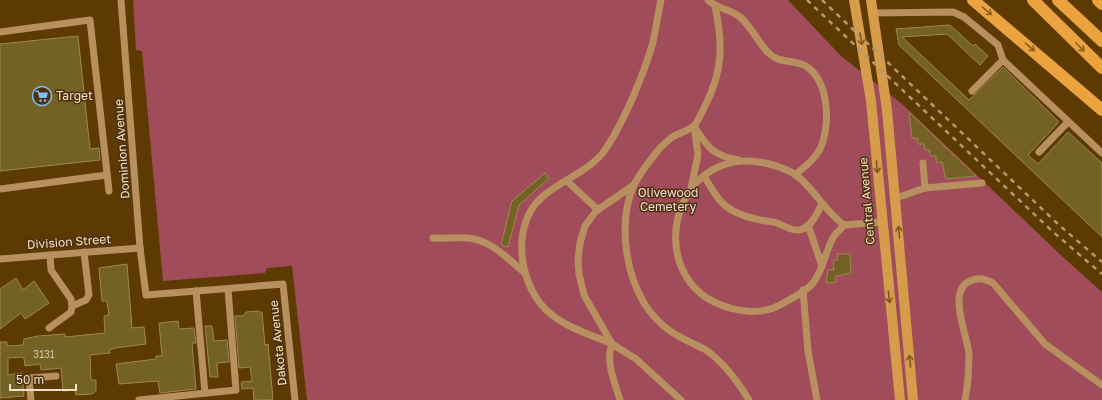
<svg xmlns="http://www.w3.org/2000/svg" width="1102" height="400" viewBox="0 0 1102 400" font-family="'Golos Text',sans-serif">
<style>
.green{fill:#a14c5a}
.building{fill:#736126;stroke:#9c894f}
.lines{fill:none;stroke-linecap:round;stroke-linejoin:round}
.minor{stroke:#b89060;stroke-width:7}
.major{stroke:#d79b4c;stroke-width:10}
.highway{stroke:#eba33f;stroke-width:12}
.rail{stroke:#b39871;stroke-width:2.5;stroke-dasharray:5 5;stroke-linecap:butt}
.oneway{stroke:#8c5f20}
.oneway2{stroke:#7d5722}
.labels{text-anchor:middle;stroke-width:3;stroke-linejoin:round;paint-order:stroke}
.number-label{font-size:10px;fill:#d4c09f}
.poi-label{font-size:12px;fill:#f5e0c7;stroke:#4d320c;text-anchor:start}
.street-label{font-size:12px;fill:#f5e0c7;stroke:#4d320c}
.park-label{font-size:12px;fill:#f7dcde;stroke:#4d320c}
</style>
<rect width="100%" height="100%" fill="#5d3a02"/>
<polygon class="green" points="133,0 788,0 841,56 902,104 1064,258 1102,292 1102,400 307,400 292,266 267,268 265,273 163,281 142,51 136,50"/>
<g class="building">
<polygon points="950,25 973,46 975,44 988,56 980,65 947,34 902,37 969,100 1003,67 1059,122 1028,155 1038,164 1068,132 1102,163 1102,237 899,45 896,29"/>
<polygon points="78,36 90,149 99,148 100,160 0,171 0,44"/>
<polygon points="909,112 976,176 946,179 942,162 936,162 936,156 930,156 930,150 925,150 924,144 918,144 918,138 912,138"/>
<polygon points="545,173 549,178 519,205 508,247 501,245 512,201"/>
<polygon points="837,254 850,254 851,273 837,276 835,277 836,282 826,283 828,270 834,270 833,260 838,260"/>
<polygon points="127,264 132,328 144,327 146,344 115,348 109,350 110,353 90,355 91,380 96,380 96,391 92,394 76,395 75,390 63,391 61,368 41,370 40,364 25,366 24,358 22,357 8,358 8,375 22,373 24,396 0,398 0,342 7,342 7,345 9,346 23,345 24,339 38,336 65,334 65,337 105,333 104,316 109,315 107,301 102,301 99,268"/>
<polygon points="16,278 23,290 34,281 49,303 25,319 21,313 0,329 0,289"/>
<polygon points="259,311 259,312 262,312 265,345 268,344 273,399 270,400 254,400 253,388 242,389 241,382 252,381 250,367 239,368 235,316 243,316 246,312"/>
<polygon points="178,321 179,329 194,328 196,343 192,343 196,389 160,393 158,381 119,384 116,364 156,359 156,356 162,356 159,323"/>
<polygon points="205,326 212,326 214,341 227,340 229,362 217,363 218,377 210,377"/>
</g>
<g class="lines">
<g class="minor">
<polyline points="121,0 140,248 146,295 283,284 295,400"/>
<path d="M708,0C717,9 730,9 740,17C753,28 760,47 771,55C780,63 795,60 806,66C830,82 831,128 819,151C813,161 803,168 795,175"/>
<path d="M715,6C723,44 723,71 705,106C702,112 699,119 695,125C690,130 680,133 674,136C669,139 664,144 660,148C651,159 640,173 634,185C618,220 625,271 644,303C654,319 667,331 684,339C691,343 699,346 706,350C723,362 738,382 749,400"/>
<polyline points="873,13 953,12 964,17 998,45 1003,60 1102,153"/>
<polyline points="0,32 90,20 109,191"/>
<polyline points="972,91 1003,60"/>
<path d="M694,126C707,147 713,156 739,160"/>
<polyline points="1039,152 1068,122"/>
<path d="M704,176C719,202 725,212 756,219C762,221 768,221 774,222C783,225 794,233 803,229C813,224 817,213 822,204"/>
<polyline points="567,181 598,210"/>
<polyline points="634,185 596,211 585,226 580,243 578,260 579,274 584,295 612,344 636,359 681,400"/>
<polyline points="691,188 698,155 695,132"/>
<polyline points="925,188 982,183"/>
<polyline points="0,189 107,175"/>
<polyline points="896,198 925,188 923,163"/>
<polyline points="808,225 822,266"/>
<path d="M844,225C841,229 837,232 834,236C825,251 824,269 813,283C806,292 790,299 780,305C765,313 746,313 730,308C632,282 675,118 791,172C809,181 825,212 844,225L882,222"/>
<path d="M433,238C444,239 455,237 467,238C490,239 508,259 525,273"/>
<polyline points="0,259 140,248"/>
<polyline points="803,290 808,351 817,400"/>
<polyline points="196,291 205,393"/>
<polyline points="72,306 86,300 89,295 84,252"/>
<polyline points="49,328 71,312 72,306 71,299 51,270 50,255"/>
<polyline points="31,400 29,378 56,376"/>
<polyline points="139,400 236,390 228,289"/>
<path d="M620,400C615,383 605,361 612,344C592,335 570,329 552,315C519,290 509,226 542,197C562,179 592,171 607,147C625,119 644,74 653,42C656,28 658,14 661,0"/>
<path d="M965,400C968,385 969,369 969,353C967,336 947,290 970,281C979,277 985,279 993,283L1045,344L1102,385"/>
</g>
<g class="major">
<polyline points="854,0 871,101 900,400"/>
<polyline points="871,0 887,110 913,400"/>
</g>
<g class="highway">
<polyline points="973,0 1102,110"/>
<polyline points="1033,0 1102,68"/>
<polyline points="1058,0 1102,41"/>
<polyline points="1098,0 1102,4"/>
</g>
<g class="rail">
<polyline points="807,0 1052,231 1102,274"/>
<polyline points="822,0 1059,225 1102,262"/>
</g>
</g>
<defs><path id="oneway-shaft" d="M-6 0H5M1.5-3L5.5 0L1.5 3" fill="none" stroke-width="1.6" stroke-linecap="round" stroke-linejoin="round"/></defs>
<g class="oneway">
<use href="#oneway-shaft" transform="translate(987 11) rotate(39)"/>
<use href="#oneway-shaft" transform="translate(1030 47) rotate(41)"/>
<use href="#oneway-shaft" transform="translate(1080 47) rotate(45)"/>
</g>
<g class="oneway2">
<use href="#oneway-shaft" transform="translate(861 39) rotate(81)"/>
<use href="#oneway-shaft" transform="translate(877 167) rotate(85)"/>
<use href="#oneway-shaft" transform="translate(899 232) rotate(-95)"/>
<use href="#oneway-shaft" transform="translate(889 297) rotate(84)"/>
<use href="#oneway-shaft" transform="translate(910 361) rotate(-95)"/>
</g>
<defs>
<g id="supermarket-ring" transform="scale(1)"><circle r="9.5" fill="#4d320c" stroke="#83bcfb" stroke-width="1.5"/><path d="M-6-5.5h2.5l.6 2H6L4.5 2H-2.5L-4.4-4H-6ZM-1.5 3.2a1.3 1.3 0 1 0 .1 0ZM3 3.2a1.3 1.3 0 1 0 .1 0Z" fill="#83bcfb"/></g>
</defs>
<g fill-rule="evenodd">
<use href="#supermarket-ring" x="42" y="96"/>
</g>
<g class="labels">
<g class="number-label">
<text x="44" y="358">3131</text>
</g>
<g class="poi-label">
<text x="56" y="100">Target</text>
</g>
<g class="street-label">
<text transform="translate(122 149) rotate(-94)" y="4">Dominion Avenue</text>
<text transform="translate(867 201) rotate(-95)" y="4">Central Avenue</text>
<text transform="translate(69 242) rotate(-4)" y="4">Division Street</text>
<text transform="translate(278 343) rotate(-96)" y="4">Dakota Avenue</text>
</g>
<g class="park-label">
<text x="668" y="197">Olivewood<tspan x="668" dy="14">Cemetery</tspan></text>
</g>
</g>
<path d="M10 384v6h66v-6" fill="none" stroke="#f5e0c7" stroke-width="2"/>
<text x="16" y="384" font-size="12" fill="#f5e0c7" stroke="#4d320c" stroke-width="3" paint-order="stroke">50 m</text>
</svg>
